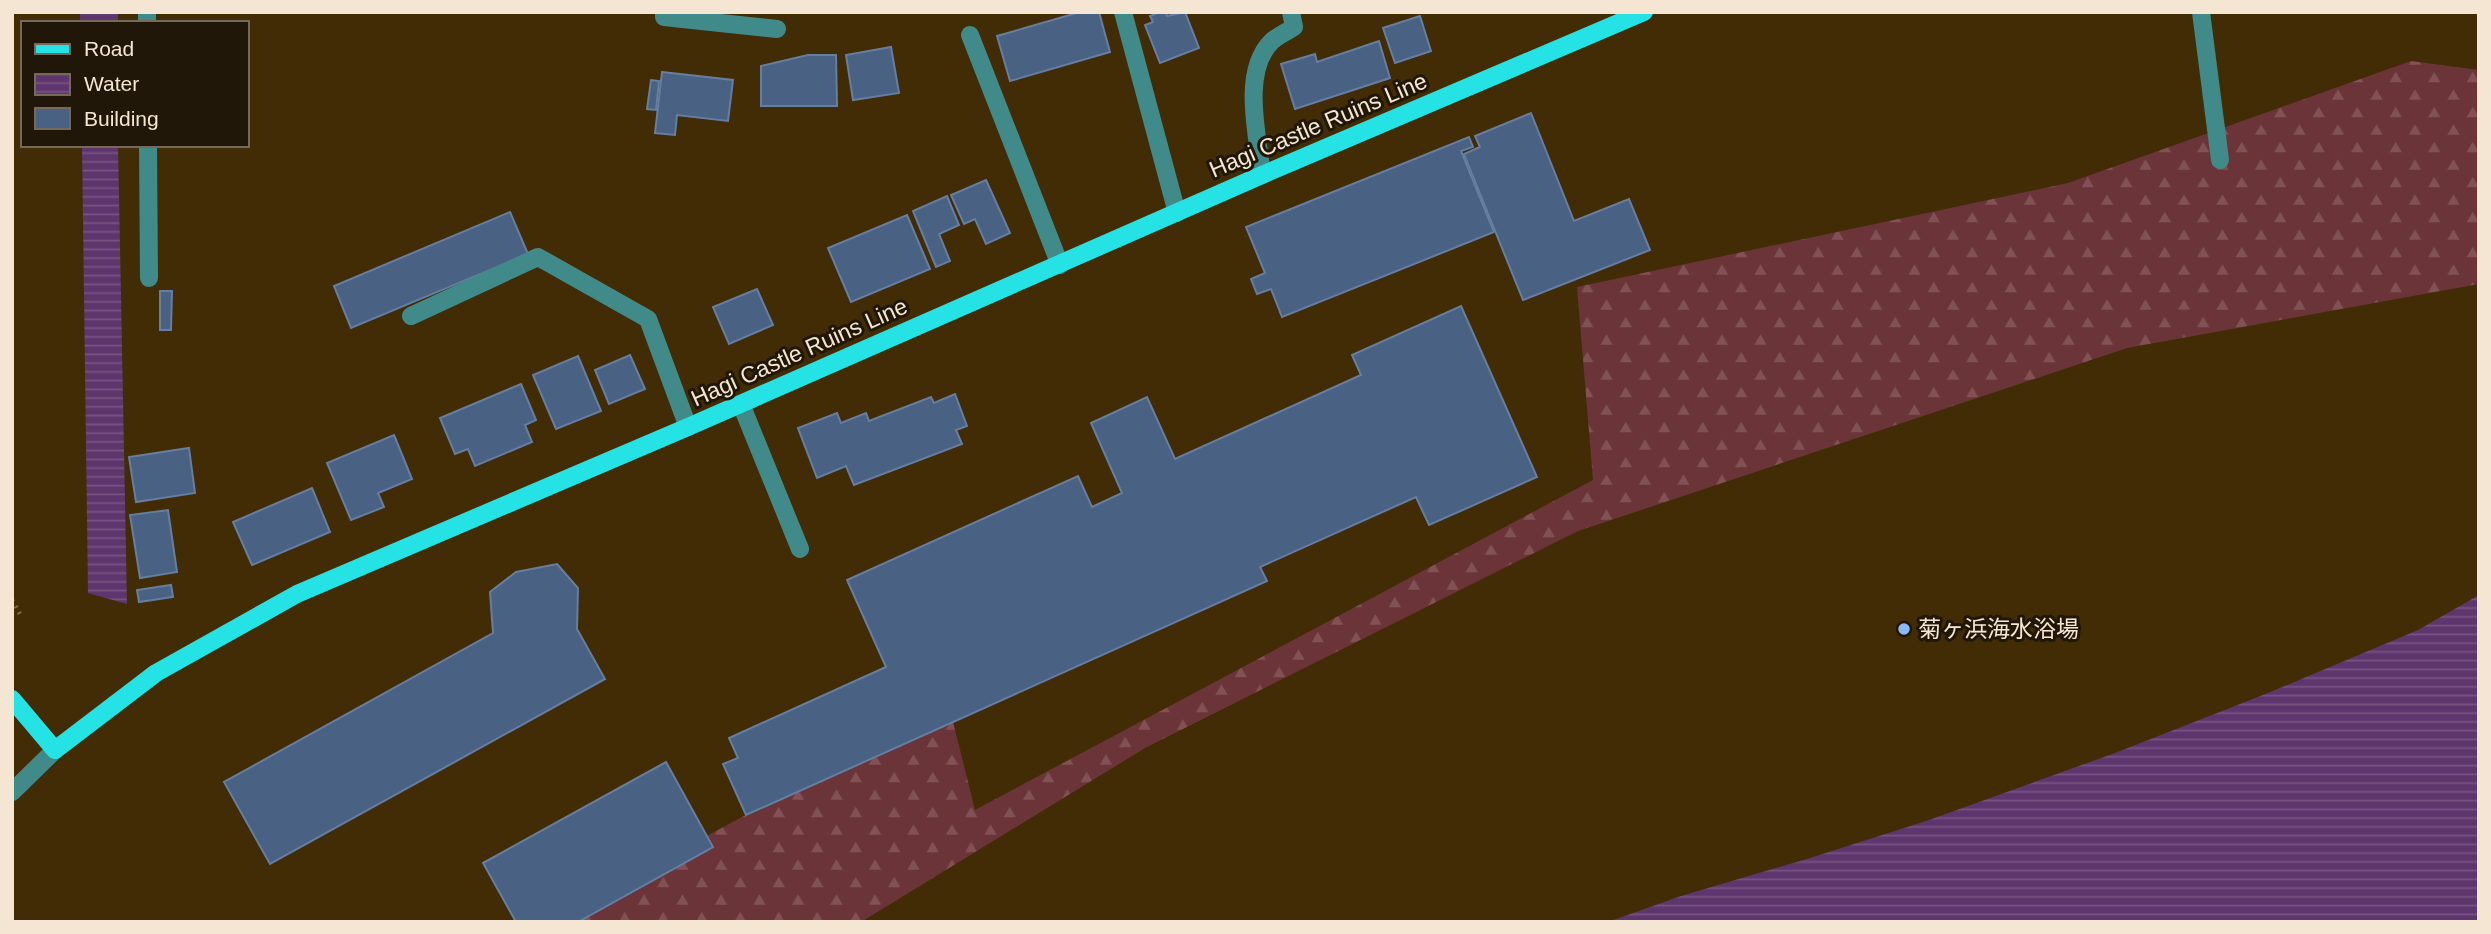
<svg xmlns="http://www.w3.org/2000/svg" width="2491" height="934" viewBox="0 0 2491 934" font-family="Helvetica,'Noto Sans JP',sans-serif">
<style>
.forest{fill:url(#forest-firs)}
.water{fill:url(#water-rules)}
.building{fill:#496182;stroke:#657ea1;stroke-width:2}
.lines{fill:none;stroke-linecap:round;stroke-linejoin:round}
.path{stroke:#7c6948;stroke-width:4.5;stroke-dasharray:2 5;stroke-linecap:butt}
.minor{stroke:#418a8a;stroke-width:18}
.major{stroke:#25e2e4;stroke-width:18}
.poi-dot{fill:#89bafc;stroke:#211708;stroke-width:2.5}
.labels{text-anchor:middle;stroke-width:6;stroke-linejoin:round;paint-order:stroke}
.street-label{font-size:23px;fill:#f4e6d2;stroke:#211708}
.poi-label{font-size:23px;fill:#f4e6d2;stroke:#211708;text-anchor:start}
</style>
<defs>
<pattern id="forest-firs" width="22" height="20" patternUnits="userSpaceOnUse" patternTransform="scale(1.75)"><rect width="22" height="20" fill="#6b3439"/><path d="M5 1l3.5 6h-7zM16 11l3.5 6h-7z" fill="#815155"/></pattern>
<pattern id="water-rules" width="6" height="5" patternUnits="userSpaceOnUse" patternTransform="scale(1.75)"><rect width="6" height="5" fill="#5e366d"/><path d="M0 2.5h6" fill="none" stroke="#765381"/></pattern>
</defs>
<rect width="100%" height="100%" fill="#422c05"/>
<polygon class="forest" points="2411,61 2479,70 2479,284 2127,348 1578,531 1145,748 861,922 546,922 949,706 975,810 1593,480 1577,287 2068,183"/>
<g class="water">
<rect x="80" y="12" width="38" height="11"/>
<polygon points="82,145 118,145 127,604 88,593"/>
<polygon points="2479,595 2479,922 1608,922 1681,896 1810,858 1926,821 2115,753 2268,693 2418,630"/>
</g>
<g class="building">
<polygon points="1080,12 1099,12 1110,52 1010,81 997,36"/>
<polygon points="1160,12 1166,12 1167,16 1185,12 1199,48 1160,63 1145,25 1153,22 1150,16"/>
<polygon points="1420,16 1431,51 1395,63 1383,28"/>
<polygon points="1379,41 1390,78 1295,109 1281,64 1315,54 1317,62"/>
<polygon points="891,47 899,93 853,100 846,55"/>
<polygon points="808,55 836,55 837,106 761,106 761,66"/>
<polygon points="662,72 733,80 728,121 677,115 675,135 655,133"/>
<polygon points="651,80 659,81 656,110 647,109"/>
<polygon points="1531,113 1574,221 1629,199 1650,250 1523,300 1464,154 1480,147 1475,136"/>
<polygon points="1469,137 1473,147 1461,151 1494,232 1282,317 1271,289 1257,294 1251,279 1265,273 1246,227"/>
<polygon points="986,180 1010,233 986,244 975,219 964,224 951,195"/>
<polygon points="947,196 959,225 939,234 950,261 936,267 913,211"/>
<polygon points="510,212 528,254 351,328 334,286"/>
<polygon points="907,215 930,269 851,302 828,248"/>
<polygon points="757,289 773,325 729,344 713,307"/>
<polygon points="160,291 172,291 171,330 160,330"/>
<polygon points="1461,306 1537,477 1429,525 1416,497 1260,567 1267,581 746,815 723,764 738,758 729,738 886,667 847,580 1078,476 1092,507 1122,493 1091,423 1147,397 1175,459 1361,375 1352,355"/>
<polygon points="630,355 645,389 609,404 595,370"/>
<polygon points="578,356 601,411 556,429 533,375"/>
<polygon points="521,384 536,420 525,425 532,442 475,466 468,449 455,454 440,418"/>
<polygon points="955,394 967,426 956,430 962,444 854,485 846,466 817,478 798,428 837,413 841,423 866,413 869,421 931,397 934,403"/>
<polygon points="394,435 412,479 378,493 384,507 351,520 327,463"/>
<polygon points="189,448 195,493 136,502 129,457"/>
<polygon points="312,488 330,532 252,565 233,522"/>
<polygon points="168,510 177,572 140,578 130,515"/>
<polygon points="557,564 578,588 577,629 605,679 270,864 224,782 493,633 490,592 516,572"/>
<polygon points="171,585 173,597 139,602 137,590"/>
<polygon points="666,762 713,847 578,922 516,922 483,863"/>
</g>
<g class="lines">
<polyline class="path" points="12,600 20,614"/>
<g class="minor">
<polyline points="147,12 147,23"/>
<polyline points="664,12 664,17 777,29"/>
<polyline points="1123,12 1177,213"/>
<polyline points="2201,12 2220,160"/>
<polyline points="970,35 1060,265"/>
<polyline points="148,145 149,278"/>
<path d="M1262,175C1258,136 1241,73 1271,42C1277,36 1287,32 1294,27L1291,12"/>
<polyline points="411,316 538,257 648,319 688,427"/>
<polyline points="741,404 800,549"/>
<polyline points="12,792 55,750"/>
</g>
<polyline class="major" points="12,699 55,750 156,673 297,594 688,427 1262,175 1644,12"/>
</g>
<circle class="poi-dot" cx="1904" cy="629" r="7"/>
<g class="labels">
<g class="street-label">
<text transform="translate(1318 125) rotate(-23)" y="8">Hagi Castle Ruins Line</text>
<text transform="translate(799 352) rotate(-24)" y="8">Hagi Castle Ruins Line</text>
</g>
<g class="poi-label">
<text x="1918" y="637">菊ヶ浜海水浴場</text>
</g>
</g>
<rect width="2491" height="934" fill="none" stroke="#f4e6d2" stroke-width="28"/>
<rect x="21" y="21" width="228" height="126" fill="#211708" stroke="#756a59" stroke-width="2"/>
<rect x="35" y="44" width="35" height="10" fill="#25e2e4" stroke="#756a59" stroke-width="2"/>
<text x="84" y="56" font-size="21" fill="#f4e6d2">Road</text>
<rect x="35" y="74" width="35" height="21" fill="url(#water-rules)" stroke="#756a59" stroke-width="2"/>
<text x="84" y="91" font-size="21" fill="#f4e6d2">Water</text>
<rect x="35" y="108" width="35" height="21" fill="#496182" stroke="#756a59" stroke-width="2"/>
<text x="84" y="126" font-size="21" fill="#f4e6d2">Building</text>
</svg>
